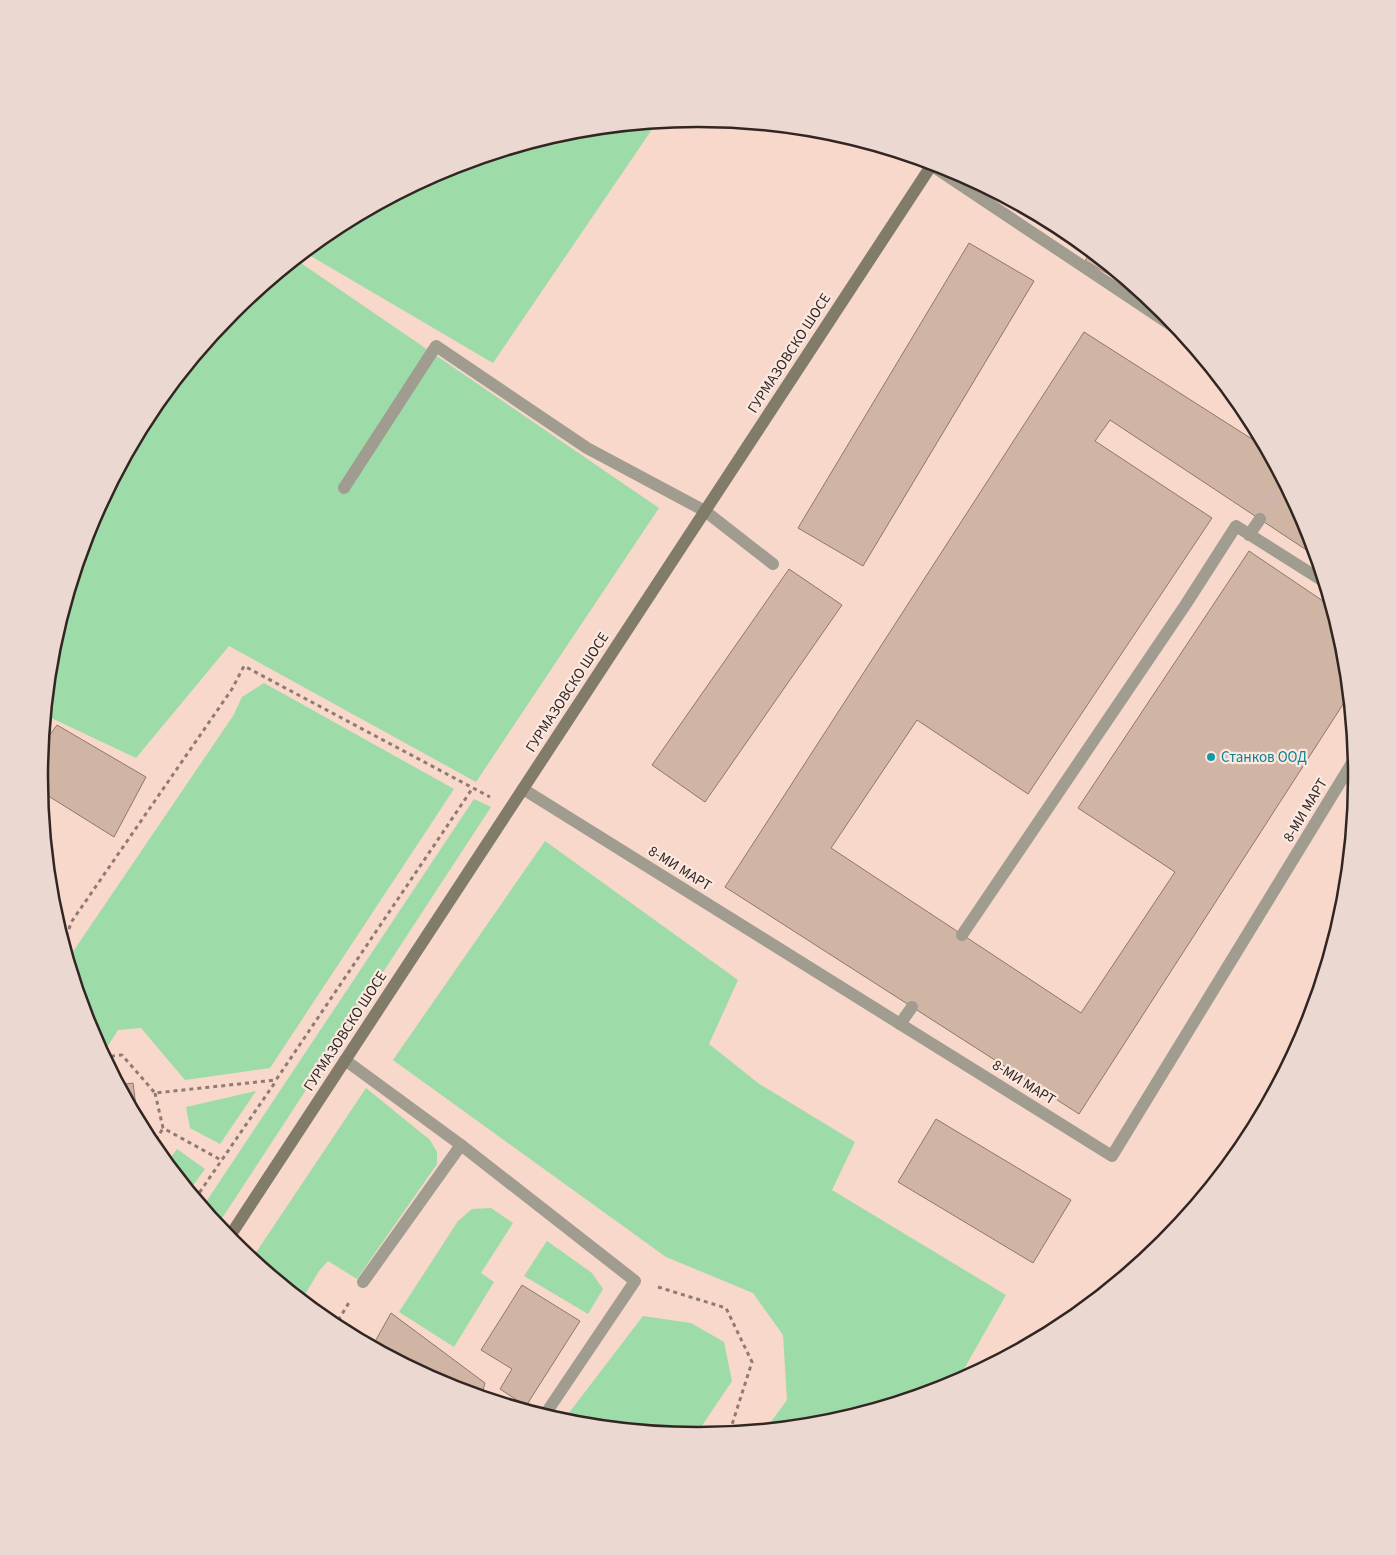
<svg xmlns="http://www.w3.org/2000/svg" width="1396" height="1555" viewBox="0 0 1396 1555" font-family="'Source Sans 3',sans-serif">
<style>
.green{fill:#9ddba9}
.building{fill:#d0b4a4;stroke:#917768}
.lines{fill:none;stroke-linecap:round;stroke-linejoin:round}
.street-tunnel{stroke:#d0b4a9;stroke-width:12;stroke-dasharray:12 6;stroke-linecap:butt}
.path{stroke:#907b72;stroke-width:3;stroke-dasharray:4 4;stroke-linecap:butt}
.lane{stroke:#a09c90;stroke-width:12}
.street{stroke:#a09c90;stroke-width:12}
.secondary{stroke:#817b6a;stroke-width:12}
.culture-dot{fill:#0f9aa8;stroke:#fbe8e0;stroke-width:2}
.labels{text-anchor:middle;stroke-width:4.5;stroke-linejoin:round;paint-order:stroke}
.street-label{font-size:15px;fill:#322622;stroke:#fbe8e0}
.culture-label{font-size:15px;fill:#0d838f;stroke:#fbe8e0;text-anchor:start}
.rim{fill:none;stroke:#322622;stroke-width:2.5}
</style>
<rect width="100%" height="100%" fill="#f7d8cb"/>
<g class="green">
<polygon points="657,122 493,363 304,252 332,229 446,168 570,131"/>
<polygon points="295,259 659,508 476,782 229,646 136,758 45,715 51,649 89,525 150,411 232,311"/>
<path d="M264,683L454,789L270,1068L185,1080L141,1028L118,1030L106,1049L100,1050C84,1020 76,989 70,956L233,716L242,697Z"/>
<polygon points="474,799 491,807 217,1226 202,1208"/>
<polygon points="545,841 738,980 709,1044 758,1083 855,1142 832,1190 1006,1295 956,1383 950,1387 826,1424 765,1430 787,1400 783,1335 753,1293 666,1257 393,1060"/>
<polygon points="366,1088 430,1140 437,1152 437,1164 357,1279 328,1261 319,1271 301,1301 251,1260"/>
<polygon points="256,1091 220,1144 190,1128 186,1107"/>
<polygon points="177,1149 205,1169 189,1191 166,1164"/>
<polygon points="491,1208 513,1223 481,1273 494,1282 454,1347 399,1312 458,1221 472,1209"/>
<polygon points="547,1241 592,1273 603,1289 588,1314 524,1276"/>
<polygon points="643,1316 691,1323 724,1342 732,1381 695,1436 569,1424 562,1422"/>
</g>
<g class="building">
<polygon points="969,243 1034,281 863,566 798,528"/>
<polygon points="1091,251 1115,271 1112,276 1085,261"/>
<polygon points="1084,332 1266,448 1307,525 1317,557 1110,420 1095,441 1212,518 1028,794 917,720 831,848 1081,1013 1175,872 1078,808 1249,551 1323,601 1328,594 1345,649 1349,695 1079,1114 725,887"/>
<polygon points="789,569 842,605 705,802 652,765"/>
<polygon points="57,725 146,777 114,837 42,792 40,795 39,778 42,745"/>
<polygon points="133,1083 138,1122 119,1085"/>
<polygon points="936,1119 1071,1200 1033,1263 898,1182"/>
<polygon points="522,1285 580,1321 526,1406 500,1389 512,1369 481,1350"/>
<polygon points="391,1313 485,1383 481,1397 445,1386 372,1347"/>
</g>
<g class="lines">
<polyline class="street-tunnel" points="1260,519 1284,483"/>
<g class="path">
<polyline points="63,944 72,921 232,689 244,666 490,797"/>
<polyline points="103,1057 122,1055 155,1093 276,1080 472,789"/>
<polyline points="155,1093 163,1128 221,1160"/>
<polyline points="152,1147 163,1128"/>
<polyline points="195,1199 276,1081"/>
<polyline points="658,1287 726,1308 752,1362 729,1434"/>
<polyline points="334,1327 350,1301"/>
</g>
<g class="lane">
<polyline points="344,488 436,346 587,448 705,511 773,564"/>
<polyline points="962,935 1186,604 1236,526 1323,581"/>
<polyline points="900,1024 912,1007"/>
<polyline points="345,1060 461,1145 635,1281 544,1416"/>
<polyline points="363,1282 461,1145"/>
</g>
<g class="street">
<polyline points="931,165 1180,331"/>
<polyline points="1249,535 1260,519"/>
<polyline points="523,789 1112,1156 1355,758"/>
</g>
<polyline class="secondary" points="228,1239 933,163"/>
</g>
<circle class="culture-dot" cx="1211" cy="757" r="5"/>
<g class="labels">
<g class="street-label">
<text transform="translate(789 353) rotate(-57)" y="5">ГУРМАЗОВСКО ШОСЕ</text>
<text transform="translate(567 692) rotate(-57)" y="5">ГУРМАЗОВСКО ШОСЕ</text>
<text transform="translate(1305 810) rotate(-59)" y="5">8-МИ МАРТ</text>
<text transform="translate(680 868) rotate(32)" y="5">8-МИ МАРТ</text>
<text transform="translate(345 1031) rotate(-57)" y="5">ГУРМАЗОВСКО ШОСЕ</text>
<text transform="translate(1024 1082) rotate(32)" y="5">8-МИ МАРТ</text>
</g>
<g class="culture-label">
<text x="1221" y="762">Станков ООД</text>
</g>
</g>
<path d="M0 0H1396V1555H0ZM48 777a650 650 0 1 1 1300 0a650 650 0 1 1-1300 0Z" fill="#ebd8d1" fill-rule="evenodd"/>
<path class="rim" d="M48 777a650 650 0 1 1 1300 0a650 650 0 1 1-1300 0Z"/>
</svg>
